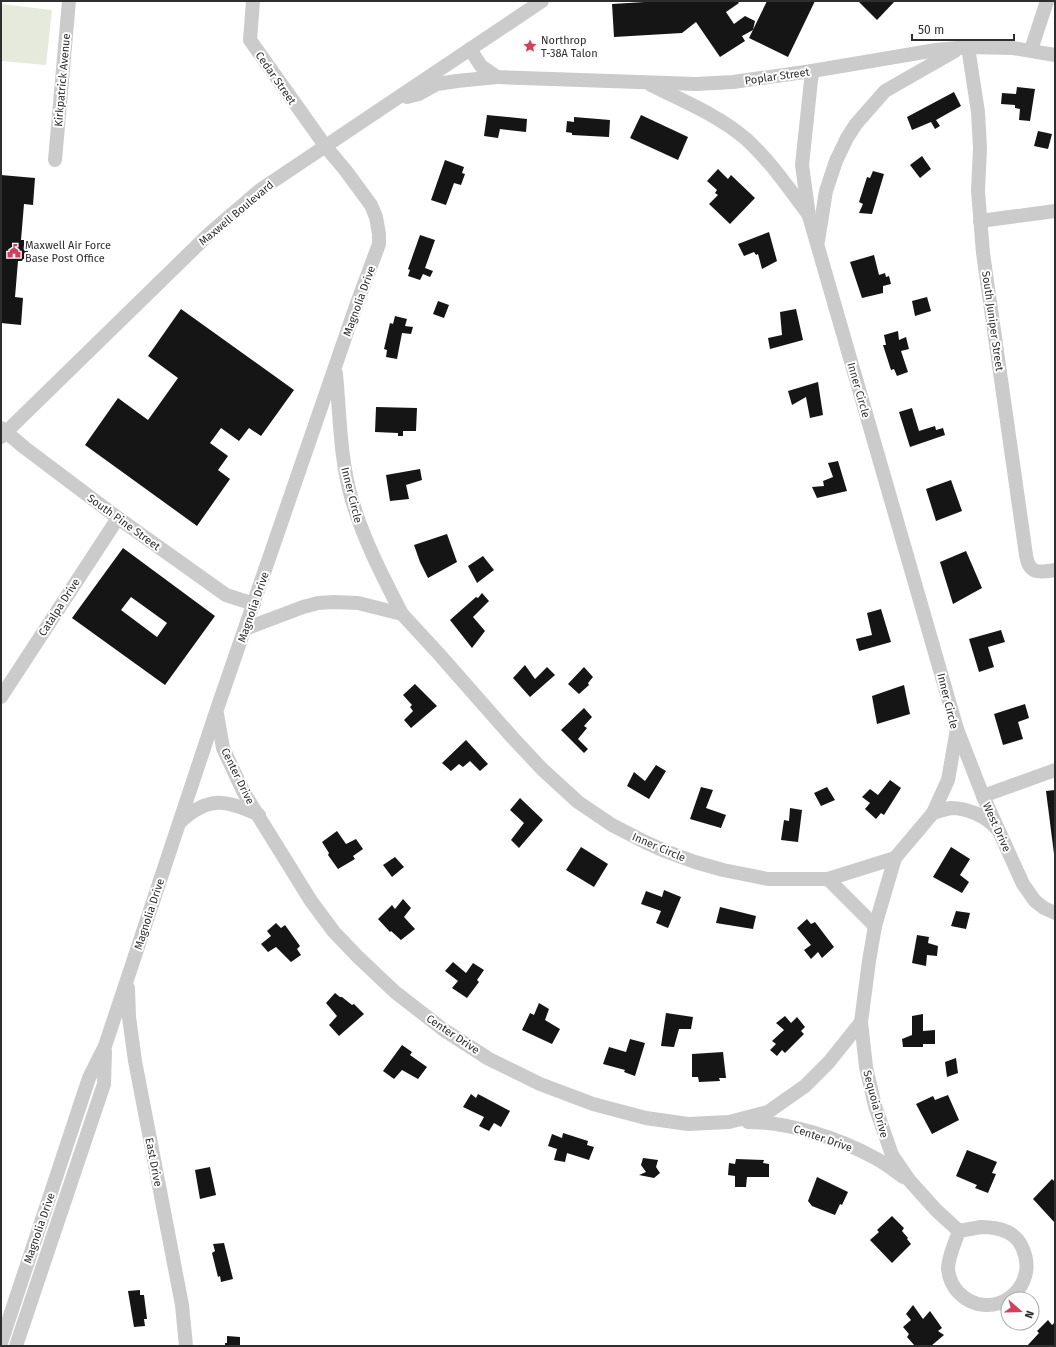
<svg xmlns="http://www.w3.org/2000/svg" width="1056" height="1347" viewBox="0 0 1056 1347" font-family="'Fira Sans',sans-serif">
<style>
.green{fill:#e5eadd}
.building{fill:#151515;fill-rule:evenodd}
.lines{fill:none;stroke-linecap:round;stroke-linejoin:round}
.minor{stroke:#cbcbcb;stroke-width:14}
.labels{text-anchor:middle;stroke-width:4;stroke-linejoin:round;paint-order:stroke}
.poi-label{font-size:11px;fill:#2e2e2e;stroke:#fff;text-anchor:start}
.street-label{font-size:11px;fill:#2e2e2e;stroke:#fff}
</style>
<rect width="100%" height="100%" fill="#fff"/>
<polygon class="green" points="1,4 52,10 46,65 1,61"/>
<g class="building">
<polygon points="661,1 737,1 739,3 726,12 734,24 745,16 755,21 753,30 742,36 745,41 720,57 696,22 682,33 614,37 612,4"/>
<polygon points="767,1 815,1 788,57 749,38"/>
<polygon points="860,1 895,1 877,20 859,2"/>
<polygon points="1017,87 1035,89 1030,121 1019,120 1020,109 1015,108 1015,105 1001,104 1002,93 1016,94"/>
<polygon points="954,92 961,106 936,120 940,126 935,129 931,122 912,130 907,117"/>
<polygon points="487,115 527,119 526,132 500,129 498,138 484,136"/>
<polygon points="641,115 688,137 678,160 630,138"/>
<polygon points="574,117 610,120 609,137 572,135 572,133 566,132 567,121 574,122"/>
<polygon points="1038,131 1052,134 1048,149 1034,146"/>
<polygon points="922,156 931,169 920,178 910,165"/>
<polygon points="445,160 464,167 462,173 465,174 461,185 454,183 446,205 431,200"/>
<polygon points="718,169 728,179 731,175 755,198 730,224 709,204 718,195 715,193 717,190 707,181"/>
<polygon points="873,171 884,174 872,214 859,213 863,204 859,202 867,177 870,178"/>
<polygon points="1,175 35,178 33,205 24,204 21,240 24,240 24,243 29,243 27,259 23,259 22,261 18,261 15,297 23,298 21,325 1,323"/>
<polygon points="769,232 777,261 762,269 758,254 756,255 754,252 744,256 738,244"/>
<polygon points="420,235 435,240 425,268 433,271 430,277 423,274 420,280 408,276 410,270 408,269"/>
<polygon points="874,255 879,275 885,273 886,277 889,276 891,284 883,286 883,293 862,298 850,262"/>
<polygon points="927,297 931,311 915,316 912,301"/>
<polygon points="438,301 449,305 444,318 433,314"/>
<polygon points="181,309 294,390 261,436 249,428 239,441 221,428 210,443 228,456 218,470 230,479 197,526 85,445 118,398 148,420 178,378 148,356"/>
<polygon points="796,309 803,340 770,349 768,338 782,335 780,312"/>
<polygon points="395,316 407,319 405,326 413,327 411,334 402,333 397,359 386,357 387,350 384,349 390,323 393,324"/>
<polygon points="898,331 899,340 906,337 909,349 901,351 908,372 897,376 894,369 891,370 883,345 886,345 884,335"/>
<polygon points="818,382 823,415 810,418 806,397 792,405 788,391"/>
<polygon points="376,407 417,408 416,431 403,431 403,436 398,436 398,433 375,432"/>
<polygon points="912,408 919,431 935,426 936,430 943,428 945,435 910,447 899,412"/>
<polygon points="838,461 847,491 817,498 812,487 824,486 823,481 833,477 828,463"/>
<polygon points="420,469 422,480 406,485 409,499 390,501 386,475"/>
<polygon points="951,480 962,511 936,521 926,489"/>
<polygon points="447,534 457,562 428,578 420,562 414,545"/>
<path d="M123,548L215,616L165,685L72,618ZM131,597L167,623L157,637L121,610Z"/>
<polygon points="966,551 982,588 953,604 940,562"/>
<polygon points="483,556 494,570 477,583 468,566"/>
<polygon points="482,593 489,601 473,617 485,631 472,648 450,620 476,597 478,598"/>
<polygon points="881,609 891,642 859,651 856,639 872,635 867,613"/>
<polygon points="1001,630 1005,642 988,647 994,667 979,672 969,639"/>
<polygon points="525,665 535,679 547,667 555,675 530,697 513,678"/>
<polygon points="584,667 593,677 588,683 589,685 579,694 568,684"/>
<polygon points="415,684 437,706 411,728 404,720 413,711 410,707 412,705 403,695"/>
<polygon points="904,685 910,714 877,724 872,696"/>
<polygon points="1025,704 1029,718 1018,722 1023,739 1003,745 994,714"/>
<polygon points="584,708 592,717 584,726 587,728 578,739 588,749 584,753 561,730"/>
<polygon points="466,740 488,764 480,771 470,761 463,767 459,764 451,771 442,763"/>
<polygon points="656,765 666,771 649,799 627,786 634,772 645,781"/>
<polygon points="890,780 901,788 884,815 881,813 876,819 865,809 870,803 862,797 870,789 878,795"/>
<polygon points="701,787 713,790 706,808 726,815 721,828 690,819"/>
<polygon points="827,787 835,800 821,806 814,793"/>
<polygon points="1055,790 1055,854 1054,854 1046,791"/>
<polygon points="520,798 543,820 519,848 511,840 524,823 510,810"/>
<polygon points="790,808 802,810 798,842 781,840 784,820 789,821"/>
<polygon points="337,831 346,844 356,839 363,849 353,856 355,859 338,869 328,855 329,853 322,842"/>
<polygon points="581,847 608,864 594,887 566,870"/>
<polygon points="951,847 970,859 960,875 969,882 962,893 933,877"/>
<polygon points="395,857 404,867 392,877 383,865"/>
<polygon points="664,890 681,897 668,928 656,923 661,911 641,904 646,891 662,897"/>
<polygon points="403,899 411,908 404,917 415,929 401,940 391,931 390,932 378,919 392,905 395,909"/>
<polygon points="720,907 756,916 753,929 716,923"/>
<polygon points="956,911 970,913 966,929 951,926"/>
<polygon points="807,919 811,924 815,922 834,947 822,958 818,952 811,959 804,950 811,945 797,928"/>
<polygon points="276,923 281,928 285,925 300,946 297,949 301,955 291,962 276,947 268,952 261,944 271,936 267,931"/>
<polygon points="917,935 929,937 928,943 938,946 937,956 927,955 926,966 912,963"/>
<polygon points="453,962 466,973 473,963 484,970 477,980 479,982 467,998 452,988 458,981 445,971"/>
<polygon points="335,993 340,997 342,997 352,1005 354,1004 364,1014 339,1036 329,1025 337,1016 326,1003"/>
<polygon points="539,1003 549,1009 545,1020 560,1029 552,1044 522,1030 530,1013 534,1015"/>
<polygon points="666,1013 693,1017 691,1029 679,1029 674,1047 661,1046"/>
<polygon points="923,1014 923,1031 935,1030 935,1044 923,1044 923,1047 903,1047 902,1039 912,1035 912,1016"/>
<polygon points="785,1016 791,1023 797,1017 805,1027 801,1031 804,1034 785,1053 782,1050 777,1056 770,1050 776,1044 772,1041 784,1030 776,1023"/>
<polygon points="630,1039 645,1043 635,1076 624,1072 625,1070 603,1064 609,1047 626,1052"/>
<polygon points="402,1045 412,1052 410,1055 427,1067 418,1079 402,1070 394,1079 383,1071"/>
<polygon points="723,1052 726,1078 719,1078 720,1081 699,1082 698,1077 692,1077 692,1054"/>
<polygon points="956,1058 958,1073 947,1077 945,1062"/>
<polygon points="471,1094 476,1098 478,1094 510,1111 501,1127 494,1123 489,1131 479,1126 484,1117 463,1107"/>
<polygon points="948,1095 959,1120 932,1134 916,1104 933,1096 935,1100"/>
<polygon points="563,1133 588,1141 587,1145 594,1147 589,1160 567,1153 565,1162 554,1160 557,1149 548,1146 552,1134 562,1138"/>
<polygon points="967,1150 997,1162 992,1173 996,1174 988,1193 975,1188 977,1185 956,1176"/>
<polygon points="643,1158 658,1160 656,1167 660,1173 654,1178 639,1175 646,1172 641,1165"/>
<polygon points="736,1159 764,1160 763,1163 769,1164 769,1177 747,1177 746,1187 735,1187 735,1176 728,1175 729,1163 735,1164"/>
<polygon points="210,1167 216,1195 200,1199 195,1170"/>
<polygon points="817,1177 848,1192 842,1205 840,1204 835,1215 812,1206 808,1201"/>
<polygon points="1052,1179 1055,1182 1055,1223 1033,1199"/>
<polygon points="892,1216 904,1228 902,1231 908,1238 907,1239 911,1244 892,1263 870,1240 879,1232 877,1230"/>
<polygon points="224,1243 233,1279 221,1282 220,1276 218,1277 212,1253 215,1251 213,1244"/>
<polygon points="140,1290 140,1295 144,1295 147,1319 144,1319 145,1326 134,1327 128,1291"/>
<polygon points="913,1305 923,1319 930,1311 942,1328 938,1331 944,1335 931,1346 915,1346 907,1337 909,1334 903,1327 911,1320 906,1314"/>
<polygon points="1048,1320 1052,1325 1055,1322 1055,1346 1027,1346 1039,1333 1037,1331"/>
<polygon points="227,1336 240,1337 240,1346 225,1346 225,1343 227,1343"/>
</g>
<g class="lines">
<g class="minor">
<path d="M968,47L978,112L980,148L978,191L983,253L1026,555C1029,574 1038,573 1055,570"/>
<polyline points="470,49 481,66 497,77 696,84 733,82 812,71 936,50 968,47 1013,48 1055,55"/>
<polyline points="1031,50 1047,1"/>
<path d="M651,85C683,101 718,115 746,139C770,161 789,188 808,214"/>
<polyline points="407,97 419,94 437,84 457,81 497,77"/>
<polyline points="55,160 69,1"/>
<polyline points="980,221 1055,211"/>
<polyline points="818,241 826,191 836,161 847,138 856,124 885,91 955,51"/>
<path d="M336,374C340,416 340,460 352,500C364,541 383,577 402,614"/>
<polyline points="1,428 25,448 118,518 226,595 254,604"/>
<polyline points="1,437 210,233 260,190 542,1"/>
<polyline points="245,629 303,607 318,603 334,602 358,603 402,614 438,653 512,737 542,769 578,802 612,825 645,842 665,851 695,862 723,870 768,879 828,879 895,858 933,813 948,780 957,729 809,216 802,165 812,71"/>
<polyline points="1,697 118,518"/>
<polyline points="217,714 223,748 244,793 311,901 334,932 358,957 395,992 444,1030 489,1059 540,1084 593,1104 646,1118 688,1124 729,1122 768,1112 805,1086 829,1062 861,1022"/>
<polyline points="957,729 983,796 1023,884 1035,901 1044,908 1055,913"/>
<polyline points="983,796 1055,770"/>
<path d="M933,813C939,811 945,809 951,808C967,808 986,816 996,828"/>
<path d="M180,822C208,796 226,799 259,815"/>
<polyline points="895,858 875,926 869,961 861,1022 866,1067 875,1106 892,1155 909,1180 936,1210 959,1231"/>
<polyline points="828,879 875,926"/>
<polyline points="128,988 129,1017 135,1061 182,1305 186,1346"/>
<path d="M748,1122C788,1122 839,1138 875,1158C885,1163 894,1170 903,1177"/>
<path d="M981,1227C998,1227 1015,1231 1022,1247C1042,1288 991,1325 959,1293C953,1287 949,1279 948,1269C948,1257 955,1243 959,1231Z"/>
<polyline points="1,1343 89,1078 105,1046 216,712 356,306 379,244 379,234 376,217 371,205 346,171 326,147 250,40 253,1"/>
<polyline points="16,1346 104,1084 105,1051"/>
</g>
</g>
<defs>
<g id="sight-bare" transform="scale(1.08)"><path d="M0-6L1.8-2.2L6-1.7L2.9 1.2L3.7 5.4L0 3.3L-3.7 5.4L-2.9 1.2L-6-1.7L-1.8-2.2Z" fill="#d63f5b" stroke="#fff" stroke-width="2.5" paint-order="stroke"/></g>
<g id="civic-bare" transform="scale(1.08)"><path d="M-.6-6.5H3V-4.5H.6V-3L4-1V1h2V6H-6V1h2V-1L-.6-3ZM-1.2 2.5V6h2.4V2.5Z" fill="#d63f5b" stroke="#fff" stroke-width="2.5" paint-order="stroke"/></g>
</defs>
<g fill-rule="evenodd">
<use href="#sight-bare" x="530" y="46"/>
<use href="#civic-bare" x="14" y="251"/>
</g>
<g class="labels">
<g class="poi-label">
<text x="541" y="44">Northrop<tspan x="541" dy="13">T-38A Talon</tspan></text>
<text x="25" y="249">Maxwell Air Force<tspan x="25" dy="13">Base Post Office</tspan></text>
</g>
<g class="street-label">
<text transform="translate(777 76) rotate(-8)" y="4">Poplar Street</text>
<text transform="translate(276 78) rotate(55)" y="4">Cedar Street</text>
<text transform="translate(62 80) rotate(-85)" y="4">Kirkpatrick Avenue</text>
<text transform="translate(236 213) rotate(-40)" y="4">Maxwell Boulevard</text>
<text transform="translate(359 301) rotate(-70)" y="4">Magnolia Drive</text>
<text transform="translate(993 321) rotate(82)" y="4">South Juniper Street</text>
<text transform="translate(859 390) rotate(74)" y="4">Inner Circle</text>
<text transform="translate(352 495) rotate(76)" y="4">Inner Circle</text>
<text transform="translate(124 522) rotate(36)" y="4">South Pine Street</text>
<text transform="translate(59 607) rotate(-57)" y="4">Catalpa Drive</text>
<text transform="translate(253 607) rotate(-71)" y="4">Magnolia Drive</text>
<text transform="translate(948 701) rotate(76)" y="4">Inner Circle</text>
<text transform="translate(238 776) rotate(64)" y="4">Center Drive</text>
<text transform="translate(997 827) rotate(66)" y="4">West Drive</text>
<text transform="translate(659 847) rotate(23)" y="4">Inner Circle</text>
<text transform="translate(149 914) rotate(-72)" y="4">Magnolia Drive</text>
<text transform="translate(453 1034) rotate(34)" y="4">Center Drive</text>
<text transform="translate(876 1104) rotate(75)" y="4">Sequoia Drive</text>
<text transform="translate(823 1138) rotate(19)" y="4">Center Drive</text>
<text transform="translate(154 1162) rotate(79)" y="4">East Drive</text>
<text transform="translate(39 1228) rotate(-71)" y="4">Magnolia Drive</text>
</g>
</g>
<rect width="1056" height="1347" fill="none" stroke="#2e2e2e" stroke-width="4"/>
<g transform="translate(1020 1311) rotate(110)"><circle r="19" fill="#ffffff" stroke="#ababab"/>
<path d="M0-3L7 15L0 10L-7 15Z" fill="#d63f5b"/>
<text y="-6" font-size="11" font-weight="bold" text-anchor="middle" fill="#2e2e2e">N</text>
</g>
<path d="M912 34v6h102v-6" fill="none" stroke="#2e2e2e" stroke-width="2"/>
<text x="918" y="34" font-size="12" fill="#2e2e2e" stroke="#ffffff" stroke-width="3" paint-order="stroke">50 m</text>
</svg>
